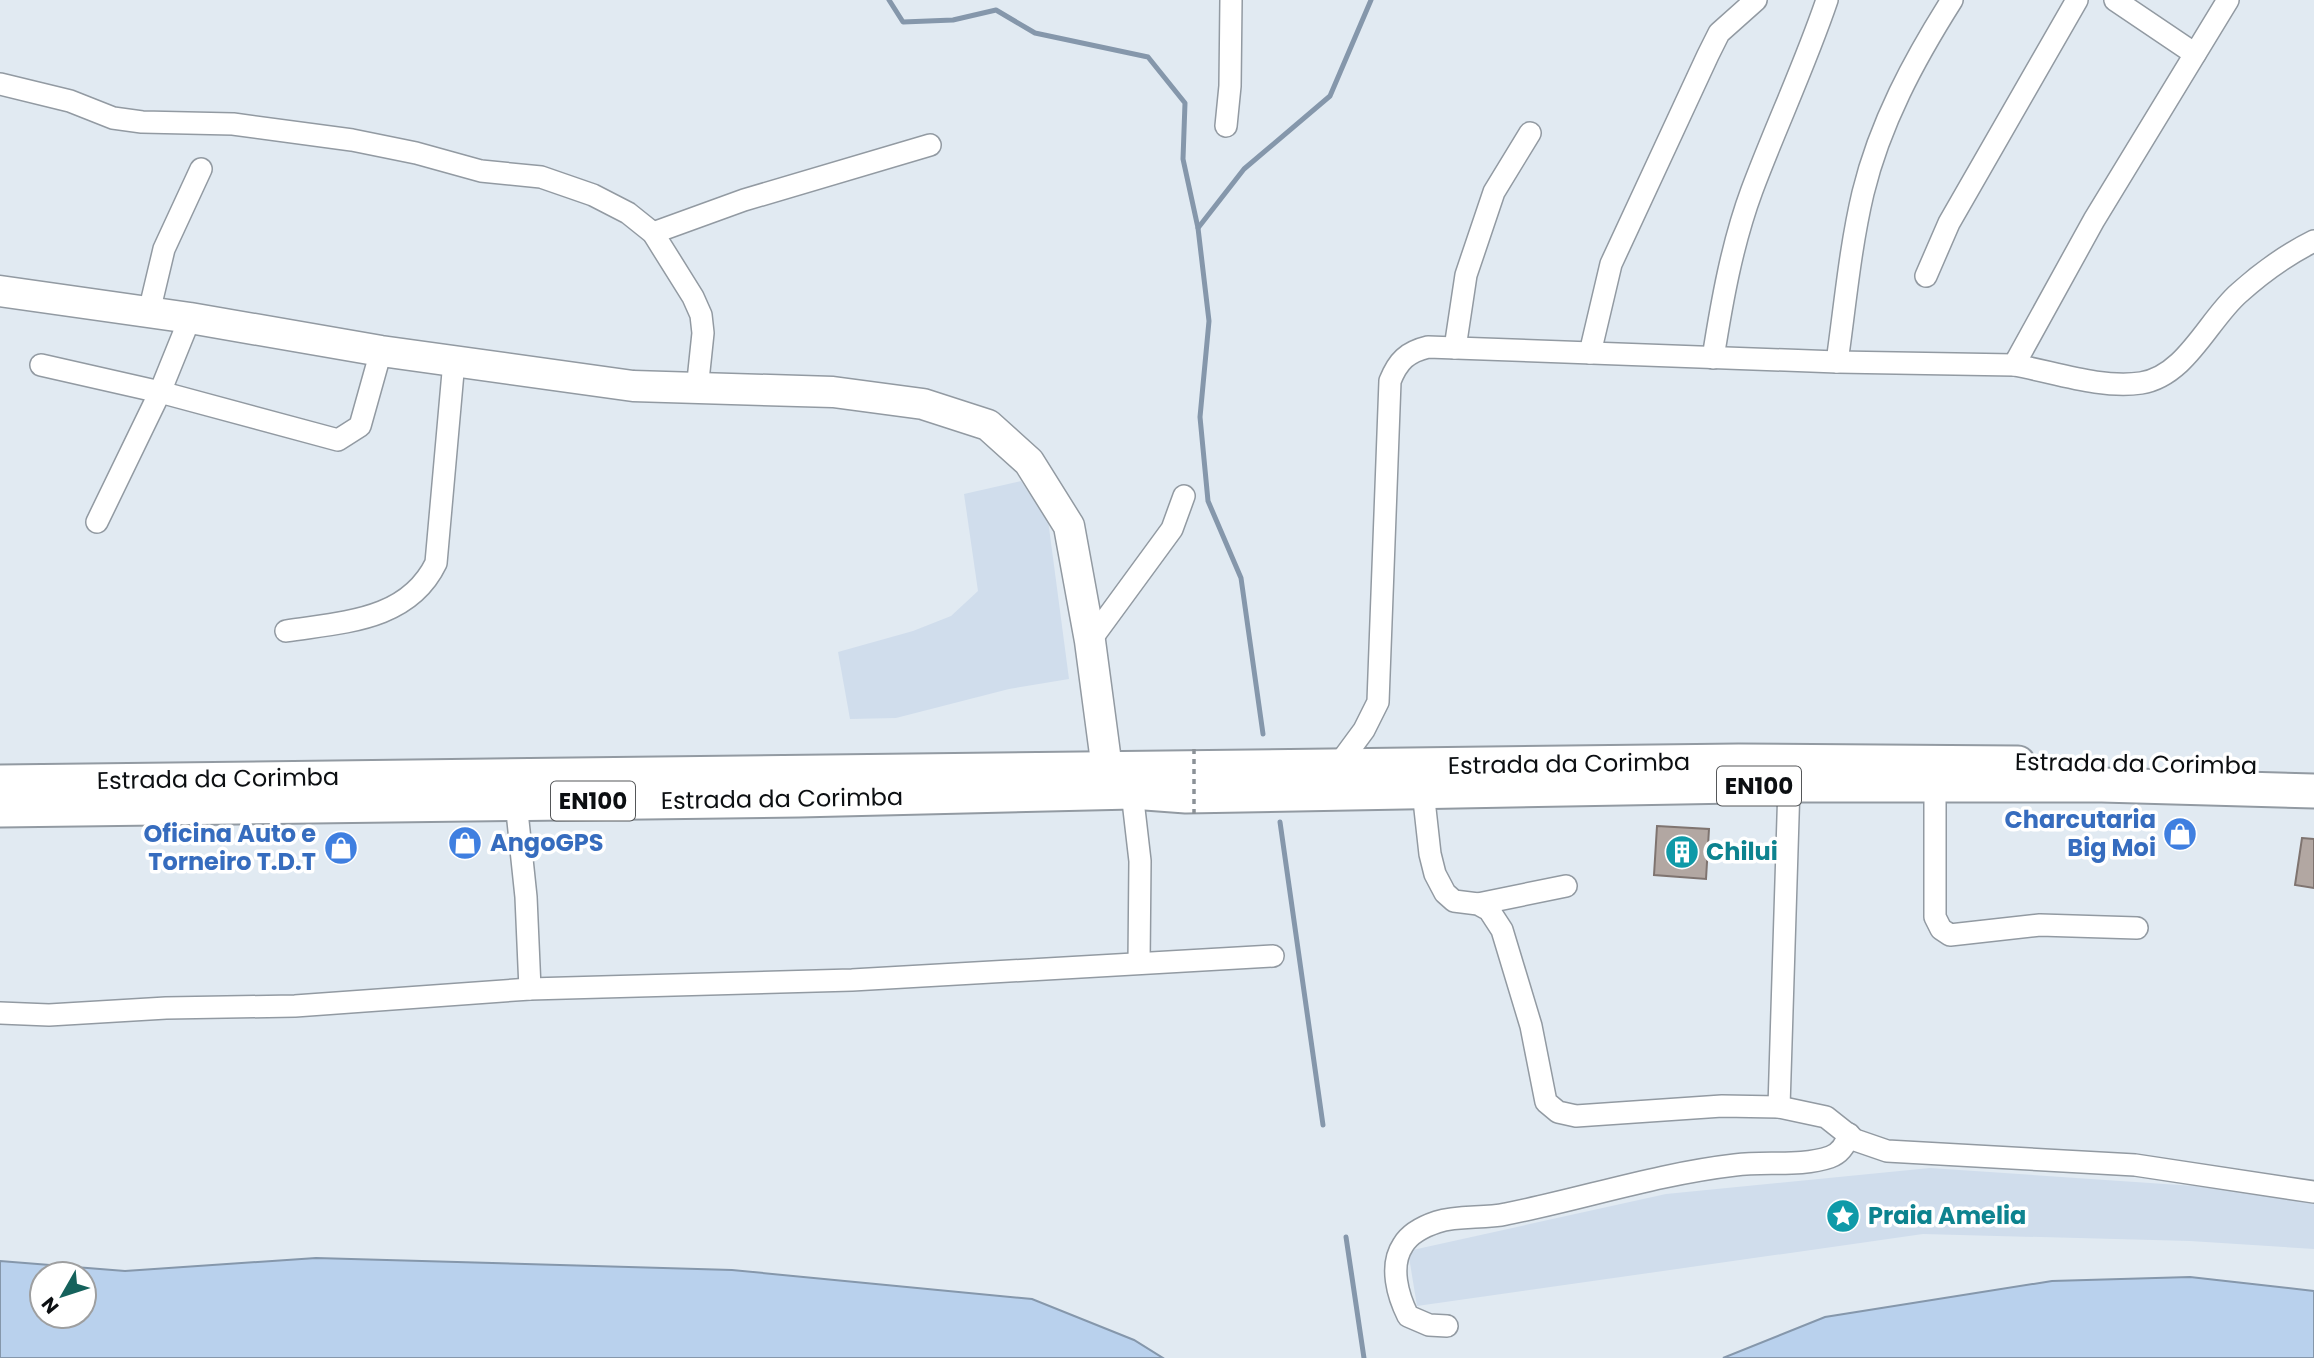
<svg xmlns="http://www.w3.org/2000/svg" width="2314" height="1358" viewBox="0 0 2314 1358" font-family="Poppins,sans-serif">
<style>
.built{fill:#d0ddec}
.water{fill:#b9d1ed;stroke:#8597ab;stroke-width:2;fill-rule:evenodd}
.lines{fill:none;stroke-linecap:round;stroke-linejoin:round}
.stream{stroke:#8597ab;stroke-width:5}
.building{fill:#b2a7a2;stroke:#7f7470;stroke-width:2}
.street-casing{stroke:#929aa2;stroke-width:24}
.secondary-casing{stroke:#929aa2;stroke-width:33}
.primary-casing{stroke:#929aa2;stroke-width:37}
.street{stroke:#fff;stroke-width:21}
.secondary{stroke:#fff;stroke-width:30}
.primary{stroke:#fff;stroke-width:33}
.path-bridge{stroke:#8b9197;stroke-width:3.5;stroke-dasharray:5 5;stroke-linecap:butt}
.labels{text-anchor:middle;stroke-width:7;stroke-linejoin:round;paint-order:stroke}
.shield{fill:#fff;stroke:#555759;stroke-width:2}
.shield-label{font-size:23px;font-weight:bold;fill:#0c0f12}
.street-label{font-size:24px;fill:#0c0f12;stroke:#fff}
.shop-label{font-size:24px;font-weight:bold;fill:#366cbe;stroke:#fff;text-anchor:end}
.culture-label{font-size:24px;font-weight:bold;fill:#0d838f;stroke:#fff;text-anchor:start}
</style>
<rect width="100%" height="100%" fill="#e1eaf2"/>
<g class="built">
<polygon points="1021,481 1048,520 1069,679 1009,689 896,718 850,719 838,652 913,631 951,616 978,591 964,494"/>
<polygon points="1930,1168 2194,1186 2314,1203 2314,1249 2190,1241 1923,1234 1417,1306 1408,1251 1666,1194"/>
</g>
<g class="water">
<path d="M316,1258L732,1270L1032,1299L1134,1340L1163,1358H0V1261L125,1271ZM84,1274V1316H42V1274Z"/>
<polygon points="2190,1277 2314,1291 2314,1358 1723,1358 1825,1317 2052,1281"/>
</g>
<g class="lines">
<g class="stream">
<polyline points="889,0 903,22 953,20 996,10 1035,33 1148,57 1185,103 1183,159 1198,228"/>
<polyline points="1263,734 1241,578 1208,501 1200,417 1209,321 1198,228 1244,169 1330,96 1371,0"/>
<polyline points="1280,822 1323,1125"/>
<polyline points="1346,1237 1364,1358"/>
</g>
</g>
<g class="building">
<polygon points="1657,826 1709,829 1706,879 1654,875"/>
<polygon points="2302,838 2314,839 2314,888 2295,885"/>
</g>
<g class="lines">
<g class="street-casing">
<g id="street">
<polyline points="2115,0 2195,54"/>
<polyline points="0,84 70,101 113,118 142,122 233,124 352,140 416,153 481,171 541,177 593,195 628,213 653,233 693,297 701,315 703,333 697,390"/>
<polyline points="1226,126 1230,86 1231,0"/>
<polyline points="653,233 744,200 930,145"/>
<polyline points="1926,276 1949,223 2077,0"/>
<polyline points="149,312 164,249 201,169"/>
<polyline points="1455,348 1466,275 1494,192 1530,133"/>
<polyline points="1590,353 1611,264 1708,55 1719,33 1756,0"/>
<path d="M1713,358C1722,301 1732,244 1752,190C1776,126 1805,65 1827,0"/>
<path d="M1837,362C1845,306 1850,248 1863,193C1880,123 1914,60 1952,0"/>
<polyline points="41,365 160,392 338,440 360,426 381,351"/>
<path d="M2014,365C2054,372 2101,389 2141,383C2186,376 2208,320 2239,293C2260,274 2288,254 2314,241"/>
<polyline points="97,522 160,392 190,318"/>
<path d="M286,631C343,622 408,621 436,563L454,361"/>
<polyline points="1090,641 1172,529 1184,496"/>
<path d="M1336,768L1364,730L1378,702L1390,381C1398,361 1407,352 1428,347L1837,362L2014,365L2094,220L2228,0"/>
<polyline points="1935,785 1935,917 1941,929 1950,935 2040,925 2137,928"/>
<polyline points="1423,791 1430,854 1435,874 1445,893 1454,901 1478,904 1489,910 1502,930 1531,1026 1546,1102 1558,1112 1576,1116 1722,1106 1779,1107 1826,1117 1855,1140 1887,1151 2135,1165 2314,1192"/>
<polyline points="1132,792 1140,861 1139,963"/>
<polyline points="516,802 526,897 530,989"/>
<polyline points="1478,904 1566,886"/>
<polyline points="0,1013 49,1015 166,1008 295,1006 530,989 852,980 1273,956"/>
<polyline points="1779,1107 1789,785"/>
<path d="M1447,1326L1429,1325L1408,1316C1398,1296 1389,1266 1403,1245C1410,1233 1425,1226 1437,1222C1459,1215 1484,1219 1506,1214C1582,1199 1657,1174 1735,1165C1765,1161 1801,1167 1830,1157C1841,1153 1846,1144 1849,1134"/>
</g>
</g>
<g class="secondary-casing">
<polyline id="secondary" points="0,291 190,318 381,351 633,386 833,392 923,404 988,425 1029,462 1069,526 1090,641 1107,769"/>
</g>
<g class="primary-casing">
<g id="primary">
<polyline points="0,782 1739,761 2018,763"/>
<polyline points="0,810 799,800 1132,792 1186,796 1789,785 2102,785 2314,791"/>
</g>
</g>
<use href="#street" class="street"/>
<use href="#secondary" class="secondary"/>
<use href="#primary" class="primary"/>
<polyline class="path-bridge" points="1194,814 1194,748"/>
</g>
<defs>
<g id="shop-disc" transform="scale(1.75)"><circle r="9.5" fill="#3f7fe0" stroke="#fff"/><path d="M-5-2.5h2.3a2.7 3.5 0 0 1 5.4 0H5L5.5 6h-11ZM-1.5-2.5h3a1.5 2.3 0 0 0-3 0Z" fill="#fff"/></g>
<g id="building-disc" transform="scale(1.75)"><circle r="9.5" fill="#0f9aa8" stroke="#fff"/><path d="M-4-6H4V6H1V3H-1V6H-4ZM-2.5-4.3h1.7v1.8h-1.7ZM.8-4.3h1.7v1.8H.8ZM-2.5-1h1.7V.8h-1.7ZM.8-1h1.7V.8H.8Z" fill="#fff"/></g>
<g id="sight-disc" transform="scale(1.75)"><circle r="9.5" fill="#0f9aa8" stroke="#fff"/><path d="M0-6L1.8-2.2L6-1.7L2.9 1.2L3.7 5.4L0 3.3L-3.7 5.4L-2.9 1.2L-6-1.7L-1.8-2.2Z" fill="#fff"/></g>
</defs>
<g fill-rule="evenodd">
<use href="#shop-disc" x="2180" y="834"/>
<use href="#shop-disc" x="465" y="843"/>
<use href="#shop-disc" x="341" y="848"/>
<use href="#building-disc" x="1682" y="852"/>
<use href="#sight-disc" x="1843" y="1216"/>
</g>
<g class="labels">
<g class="shield">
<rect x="1717" y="766.5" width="84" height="39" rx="5"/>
<rect x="551" y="781.5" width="84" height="39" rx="5"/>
</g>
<g class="shield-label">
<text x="1759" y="794">EN100</text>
<text x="593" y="809">EN100</text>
</g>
<g class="street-label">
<text transform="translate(1569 764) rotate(-1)" y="8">Estrada da Corimba</text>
<text transform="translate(2136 764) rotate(1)" y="8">Estrada da Corimba</text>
<text transform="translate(218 779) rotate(-1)" y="8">Estrada da Corimba</text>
<text transform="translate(782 799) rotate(-1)" y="8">Estrada da Corimba</text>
</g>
<g class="shop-label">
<text x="2156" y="828">Charcutaria<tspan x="2156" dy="28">Big Moi</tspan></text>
<text x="316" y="842">Oficina Auto e<tspan x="316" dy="28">Torneiro T.D.T</tspan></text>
<text x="490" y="851" text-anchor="start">AngoGPS</text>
</g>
<g class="culture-label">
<text x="1706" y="860">Chilui</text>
<text x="1868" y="1224">Praia Amelia</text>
</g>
</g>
<g transform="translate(63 1295) rotate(231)"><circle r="33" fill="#ffffff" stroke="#9e9fa0" stroke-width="2"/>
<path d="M0-5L12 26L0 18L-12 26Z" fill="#15625c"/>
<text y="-10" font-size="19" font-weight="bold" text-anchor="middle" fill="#0c0f12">N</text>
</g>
</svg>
